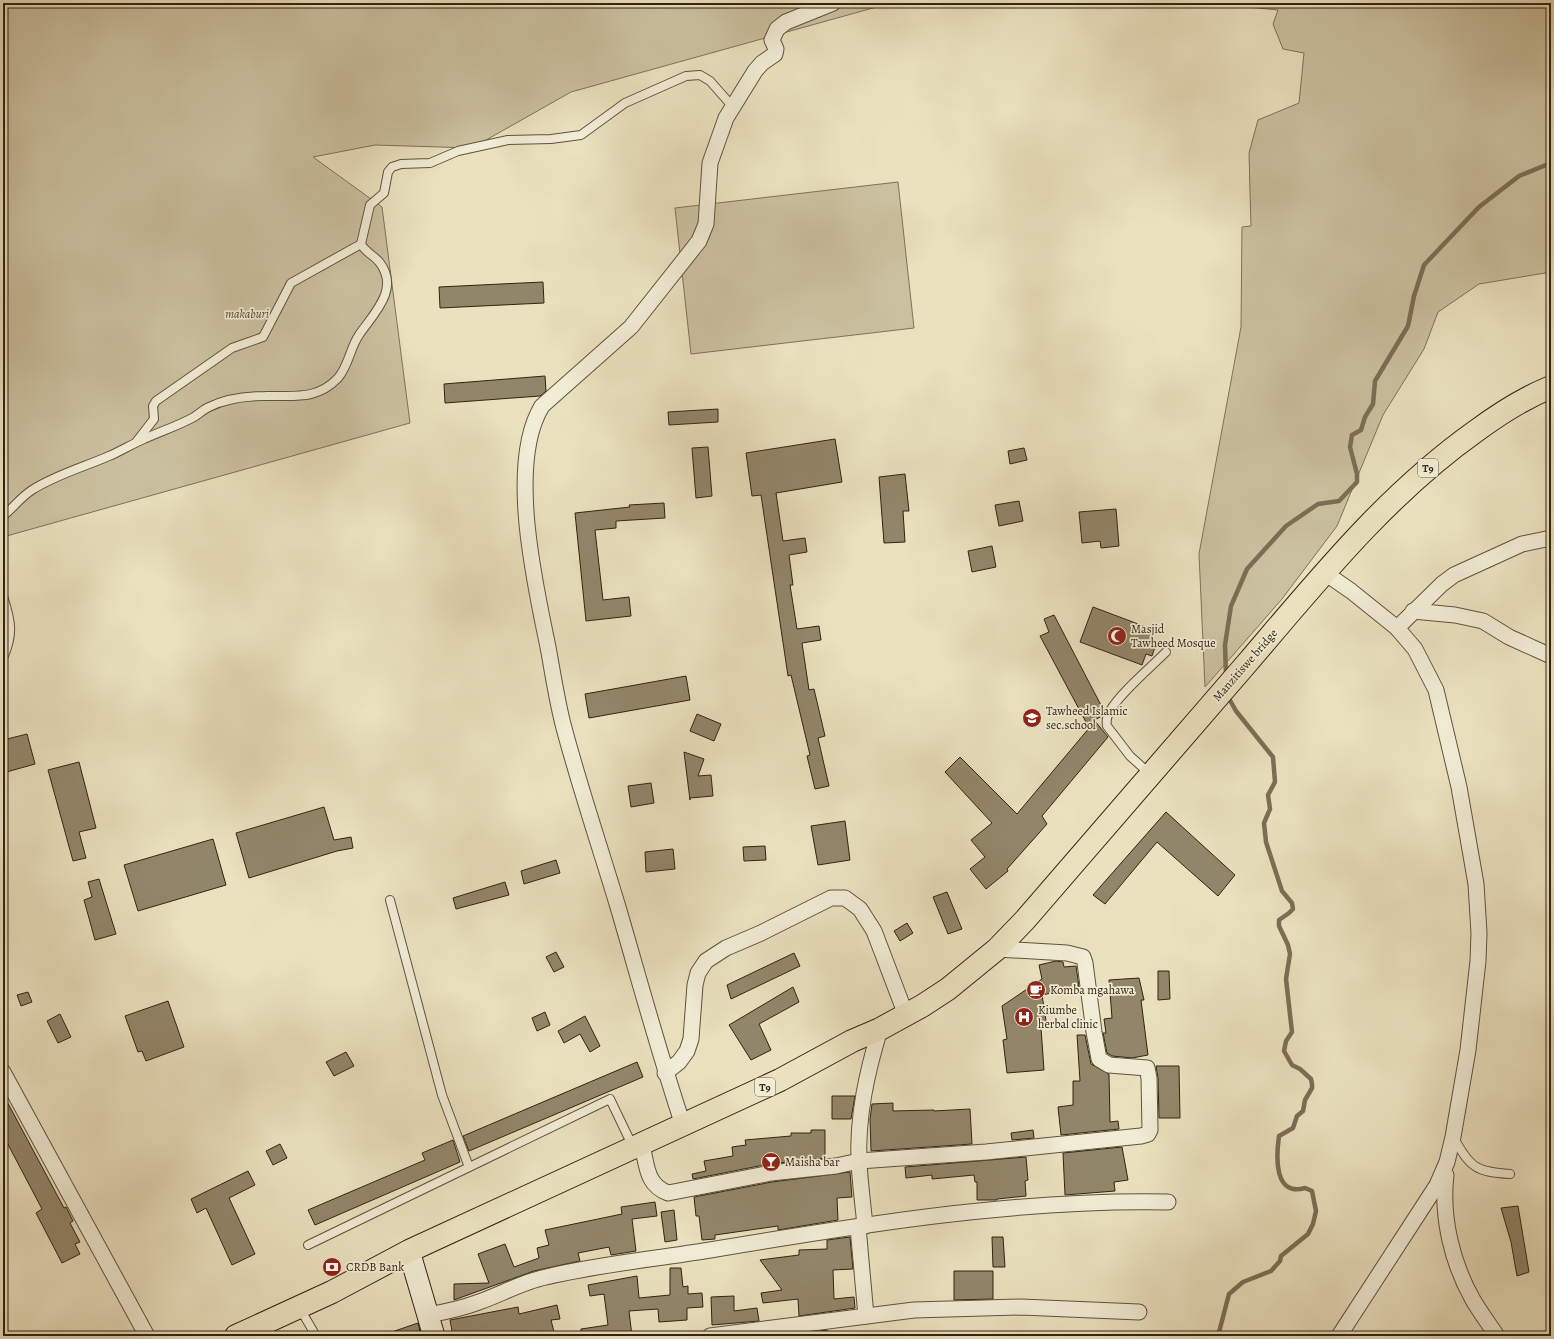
<svg xmlns="http://www.w3.org/2000/svg" width="1554" height="1339" viewBox="0 0 1554 1339" font-family="Alegreya,serif">
<style>
.green{fill:#cbc1a0;stroke:#7e7258}
.lines{fill:none;stroke-linecap:round;stroke-linejoin:round}
.stream{stroke:#7b6e55;stroke-width:4.5}
.building{fill:#92866a;stroke:#322310}
.lane-casing{stroke:#60523c;stroke-width:10}
.street-casing{stroke:#60523c;stroke-width:17}
.secondary-casing{stroke:#322310;stroke-width:23}
.highway-casing{stroke:#322310;stroke-width:24}
.lane{stroke:#f1ecd5;stroke-width:8}
.street{stroke:#f1ecd5;stroke-width:15}
.secondary{stroke:#f1ecd5;stroke-width:21}
.highway{stroke:#eae1be;stroke-width:22}
.labels{text-anchor:middle;stroke-width:3.5;stroke-linejoin:round;paint-order:stroke}
.shield{fill:#f1ecd5;stroke:#6b5f4b;stroke-width:1}
.shield-label{font-size:11px;font-weight:bold;fill:#322310}
.park-label{font-size:12px;font-style:italic;fill:#584a34;stroke:#f1ecd5}
.poi-label{font-size:12px;fill:#322310;stroke:#f1ecd5;text-anchor:start}
.street-label{font-size:12px;fill:#322310;stroke:#f1ecd5}
</style>
<rect width="100%" height="100%" fill="#eae1be"/>
<filter id="stains"><feTurbulence type="fractalNoise" baseFrequency=".005" numOctaves="4"/><feColorMatrix values="0 0 0 0 .2 0 0 0 0 .09 0 0 0 0 .02 0 0 0 .5 -.17"/></filter>
<radialGradient id="worn" r=".72"><stop offset=".6" stop-color="#630" stop-opacity="0"/><stop offset="1" stop-color="#630" stop-opacity=".3"/></radialGradient>
<g class="green">
<polygon points="3,3 891,3 571,92 472,148 375,145 313,157 382,207 410,423 3,537"/>
<polygon points="1207,3 1551,3 1551,272 1479,284 1438,312 1424,349 1383,415 1337,526 1282,599 1205,687 1199,554 1241,327 1242,227 1251,226 1249,153 1258,120 1299,103 1304,53 1283,49 1273,24 1278,10"/>
<polygon points="898,182 914,328 691,354 675,208"/>
</g>
<g class="lines">
<g class="stream">
<polyline points="1226,675 1225,645 1231,606 1247,569 1286,526 1318,504 1339,501 1357,482 1357,474 1350,447 1352,435 1361,430 1365,417 1373,404 1375,381 1408,326 1414,296 1424,265 1479,207 1519,176 1551,163"/>
<path d="M1218,1336L1229,1294L1243,1282L1271,1271L1280,1261L1281,1256L1308,1234L1313,1224L1316,1211L1312,1191L1305,1188C1274,1197 1276,1157 1279,1136L1293,1128L1297,1116L1303,1111L1305,1100L1312,1088V1084L1311,1079L1300,1069L1292,1065L1284,1051L1286,1041L1292,1032L1286,979L1290,954L1288,945L1279,926V920L1289,913L1293,909L1292,903L1282,891L1266,842L1264,823L1270,809L1268,795L1275,782L1273,757L1236,711L1227,695"/>
</g>
</g>
<g class="building">
<polygon points="543,282 544,303 440,308 439,287"/>
<polygon points="545,376 546,391 540,396 445,403 444,384"/>
<polygon points="718,409 718,422 669,425 668,412"/>
<polygon points="835,439 842,482 776,493 783,541 805,538 807,552 789,555 793,585 790,585 797,629 819,626 821,640 802,643 809,690 814,689 825,736 818,738 829,786 815,789 807,756 810,755 791,675 788,676 761,495 752,496 746,453"/>
<polygon points="708,447 712,496 696,498 692,448"/>
<polygon points="1024,448 1027,460 1010,464 1008,451"/>
<polygon points="905,474 909,511 903,511 905,542 884,543 879,477"/>
<polygon points="1019,501 1023,521 999,526 995,505"/>
<polygon points="664,503 665,518 616,521 616,528 595,530 603,600 629,597 631,616 586,621 575,513 630,507 629,505"/>
<polygon points="1116,509 1119,546 1101,548 1100,541 1082,543 1079,512"/>
<polygon points="992,546 996,567 972,572 968,551"/>
<polygon points="1093,607 1154,630 1150,642 1156,644 1152,656 1146,654 1142,665 1080,642"/>
<polygon points="1054,615 1104,711 1102,716 1087,724 1040,636 1049,632 1044,619"/>
<polygon points="686,676 690,700 589,718 585,694"/>
<polygon points="697,714 721,724 714,741 690,731"/>
<polygon points="1095,721 1108,737 1042,816 1047,824 1007,869 1008,871 986,889 970,869 985,857 971,840 992,823 945,772 960,757 1017,814"/>
<polygon points="27,734 35,764 3,773 3,740"/>
<polygon points="684,752 704,759 698,776 711,775 713,796 690,798 690,800"/>
<polygon points="79,762 96,828 79,832 86,858 73,861 48,770"/>
<polygon points="651,783 654,803 631,807 628,786"/>
<polygon points="324,807 334,840 351,837 353,848 337,851 249,878 236,833"/>
<polygon points="1166,812 1235,875 1218,896 1157,842 1105,904 1093,895"/>
<polygon points="845,821 850,860 818,865 811,826"/>
<polygon points="213,839 226,885 138,911 124,865"/>
<polygon points="765,846 766,860 744,861 743,847"/>
<polygon points="673,849 675,869 646,872 645,852"/>
<polygon points="556,860 560,873 524,884 521,871"/>
<polygon points="99,879 116,934 95,940 84,900 92,897 88,882"/>
<polygon points="505,882 509,895 456,909 453,898"/>
<polygon points="947,892 962,929 948,934 933,897"/>
<polygon points="907,923 913,933 900,941 894,931"/>
<polygon points="556,952 564,967 554,972 546,957"/>
<polygon points="794,953 800,966 731,999 727,985"/>
<polygon points="1056,961 1063,962 1064,967 1076,966 1079,987 1042,995 1047,1027 1041,1028 1044,1070 1007,1073 1003,1040 1007,1039 1002,1006 1042,979 1039,965"/>
<polygon points="1158,971 1169,971 1170,999 1158,1000"/>
<polygon points="1139,978 1144,1000 1141,1000 1148,1055 1132,1058 1112,1056 1107,1053 1103,1033 1106,1033 1104,1019 1112,1018 1109,980"/>
<polygon points="793,987 799,1002 759,1024 771,1050 751,1060 729,1025"/>
<polygon points="28,992 32,1002 21,1006 17,995"/>
<polygon points="168,1001 184,1047 146,1061 142,1051 138,1052 125,1016"/>
<polygon points="545,1012 550,1025 537,1031 532,1018"/>
<polygon points="60,1014 71,1037 58,1043 47,1021"/>
<polygon points="585,1016 600,1046 590,1052 580,1034 564,1043 558,1031"/>
<polygon points="1077,1035 1085,1035 1091,1064 1109,1074 1110,1122 1118,1121 1119,1129 1061,1135 1058,1107 1073,1105 1073,1081 1080,1081"/>
<polygon points="346,1052 354,1066 334,1076 326,1062"/>
<polygon points="637,1062 643,1077 469,1151 463,1136"/>
<polygon points="1156,1066 1179,1066 1180,1118 1159,1118 1158,1078"/>
<polygon points="3,1094 64,1208 66,1207 73,1221 70,1223 80,1242 75,1244 80,1254 62,1263 36,1213 42,1209 3,1135"/>
<polygon points="832,1096 855,1096 851,1119 832,1119"/>
<polygon points="893,1103 893,1111 934,1110 934,1111 970,1109 972,1144 871,1151 870,1119 872,1104"/>
<polygon points="811,1130 825,1130 825,1158 769,1164 693,1179 692,1174 706,1171 704,1161 733,1156 732,1147 746,1145 745,1140 791,1136 791,1133 811,1133"/>
<polygon points="1033,1130 1034,1138 1012,1140 1011,1133"/>
<polygon points="453,1140 460,1162 315,1225 308,1210 425,1160 422,1153"/>
<polygon points="280,1144 287,1158 273,1165 266,1151"/>
<polygon points="1122,1147 1128,1180 1114,1182 1115,1191 1065,1195 1063,1153"/>
<polygon points="1026,1157 1028,1180 1025,1181 1026,1196 997,1199 997,1200 977,1200 977,1182 975,1182 974,1175 932,1179 932,1175 906,1178 905,1167"/>
<polygon points="248,1171 255,1185 229,1198 255,1254 232,1265 206,1208 197,1213 191,1199"/>
<polygon points="850,1172 852,1197 837,1198 838,1220 778,1230 778,1226 715,1235 715,1239 702,1240 699,1216 696,1216 694,1197 772,1182"/>
<polygon points="655,1202 657,1216 632,1219 636,1251 611,1255 609,1247 578,1253 580,1261 534,1271 454,1300 454,1284 489,1283 478,1254 505,1244 514,1267 539,1258 537,1248 549,1245 545,1230 622,1214 621,1207"/>
<polygon points="1518,1206 1529,1272 1517,1276 1511,1242 1501,1208"/>
<polygon points="674,1210 677,1240 665,1242 661,1212"/>
<polygon points="850,1237 853,1269 833,1270 834,1299 854,1297 855,1308 799,1316 798,1299 763,1303 761,1293 782,1290 760,1260 799,1255 799,1250 827,1249 827,1240"/>
<polygon points="992,1237 1003,1237 1005,1267 993,1267"/>
<polygon points="670,1268 681,1268 683,1287 688,1286 688,1294 702,1293 703,1307 687,1308 687,1320 659,1322 658,1309 629,1311 632,1336 581,1336 581,1329 608,1325 604,1294 590,1296 588,1285 637,1276 639,1298 670,1295"/>
<polygon points="954,1271 993,1271 993,1299 954,1300"/>
<polygon points="734,1296 734,1311 757,1308 759,1321 712,1325 711,1297"/>
<polygon points="557,1305 560,1319 551,1320 555,1336 453,1336 450,1320 518,1307 519,1314"/>
<polygon points="418,1323 421,1336 386,1336 386,1334"/>
<polygon points="827,1330 828,1336 801,1336 801,1334"/>
</g>
<g class="lines">
<g class="lane-casing">
<g id="lane">
<polyline points="137,441 154,419 153,406 156,401 232,348 263,337 291,283 361,244"/>
<path d="M3,516C13,508 21,497 32,490C55,475 84,467 109,456C121,451 132,444 144,439C161,431 178,426 194,417C199,414 204,409 209,407C225,399 247,396 265,396C293,395 316,401 338,378C349,365 350,348 359,335C373,314 400,290 380,263C375,256 365,252 361,244L370,205L384,193L388,172L392,167L401,164L430,163L458,151L508,140L551,139L581,135L625,103L686,76L700,75L710,81L733,107"/>
<path d="M3,596C11,621 14,634 3,658"/>
<path d="M1150,774L1130,756L1107,726C1106,721 1107,716 1110,711C1119,694 1151,667 1166,652"/>
<polyline points="390,900 442,1095 469,1167"/>
<path d="M1454,1138C1470,1168 1477,1172 1510,1174"/>
<polyline points="308,1245 610,1099 633,1147"/>
<polyline points="299,1307 316,1336"/>
</g>
</g>
<g class="street-casing">
<g id="street">
<polyline points="1325,573 1351,591 1397,628 1415,649 1436,690 1459,787 1476,884 1479,933 1478,961 1468,1050 1453,1137 1447,1162 1437,1185 1339,1336"/>
<polyline points="1413,611 1455,615 1483,621 1509,637 1551,656"/>
<polyline points="1397,628 1442,584 1454,575 1522,544 1551,538"/>
<polyline points="3,1072 147,1336"/>
<polyline points="665,1073 679,1062 687,1051 691,1039 695,985 698,973 706,961 726,948 761,933 831,898 845,898 860,909 874,931 906,1015"/>
<path d="M683,1125C659,1053 639,979 618,907C600,847 580,788 564,728C557,702 553,674 548,647C535,584 507,463 542,406L631,327L699,241L706,224L710,163L726,118L755,71L762,63L775,54L776,49L772,40L777,29L786,22L833,3"/>
<path d="M642,1145C647,1165 646,1185 668,1193L771,1173L836,1166L859,1161L986,1152L1141,1136L1148,1134L1150,1130L1149,1078L1147,1068L1109,1065L1099,1059L1094,1032L1085,963L1083,957L1067,953L997,949"/>
<path d="M1446,1175C1441,1217 1452,1263 1473,1300C1480,1312 1489,1324 1497,1336"/>
<path d="M865,1226C863,1204 860,1183 859,1162C857,1116 867,1072 880,1029"/>
<polyline points="858,1227 866,1316"/>
<path d="M428,1315C445,1312 463,1308 479,1302C502,1294 522,1282 546,1277C600,1264 656,1259 710,1250C859,1225 1017,1199 1168,1202"/>
<polyline points="710,1336 914,1310 1021,1307 1139,1312"/>
</g>
</g>
<g class="secondary-casing">
<polyline id="secondary" points="409,1251 434,1336"/>
</g>
<g class="highway-casing">
<path id="highway" d="M236,1336L332,1292L409,1251L780,1080L852,1041L880,1029L922,1006L948,989L997,949L1025,920C1099,834 1173,748 1248,662C1318,580 1387,494 1476,431C1499,414 1524,398 1551,387"/>
</g>
<use href="#lane" class="lane"/>
<use href="#street" class="street"/>
<use href="#secondary" class="secondary"/>
<use href="#highway" class="highway"/>
</g>
<defs>
<g id="mosque-disc" transform="scale(1)"><circle r="9.5" fill="#8f2418" stroke="#f1ecd5"/><path d="M3.5-4.9A6 6 0 1 0 3.5 4.9A5 5 0 1 1 3.5-4.9Z" fill="#fff"/></g>
<g id="school-disc" transform="scale(1)"><circle r="9.5" fill="#8f2418" stroke="#f1ecd5"/><path d="M0-5L7-2L0 1L-7-2ZM-4 1L0 2.5L4 1V4Q0 6-4 4Z" fill="#fff"/></g>
<g id="cafe-disc" transform="scale(1)"><circle r="9.5" fill="#8f2418" stroke="#f1ecd5"/><path d="M-5.5-4.5H6V0H3Q3 3.5 0 3.5H-2.5Q-5.5 3.5-5.5 0ZM3-3.2v2h1.7v-2ZM-6 4.5H4V6H-6Z" fill="#fff"/></g>
<g id="hospital-disc" transform="scale(1)"><circle r="9.5" fill="#8f2418" stroke="#f1ecd5"/><path d="M-5-5h3v3.5h4V-5h3V5h-3V1.5h-4V5h-3Z" fill="#fff"/></g>
<g id="bar-disc" transform="scale(1)"><circle r="9.5" fill="#8f2418" stroke="#f1ecd5"/><path d="M-6-5H6L.8 .8V4.5H3.5V6h-7V4.5H-.8V.8Z" fill="#fff"/></g>
<g id="bank-disc" transform="scale(1)"><circle r="9.5" fill="#8f2418" stroke="#f1ecd5"/><path d="M-6-4H6V4H-6ZM0-2.3a2.3 2.3 0 1 0 0 4.6a2.3 2.3 0 1 0 0-4.6Z" fill="#fff"/></g>
</defs>
<g fill-rule="evenodd">
<use href="#mosque-disc" x="1117" y="636"/>
<use href="#school-disc" x="1032" y="718"/>
<use href="#cafe-disc" x="1036" y="990"/>
<use href="#hospital-disc" x="1024" y="1017"/>
<use href="#bar-disc" x="771" y="1162"/>
<use href="#bank-disc" x="332" y="1267"/>
</g>
<g class="labels">
<g class="shield">
<rect x="1418" y="459" width="20" height="18" rx="3"/>
<rect x="755" y="1078" width="20" height="18" rx="3"/>
</g>
<g class="shield-label">
<text x="1428" y="472">T9</text>
<text x="765" y="1091">T9</text>
</g>
<g class="park-label">
<text x="247" y="318">makaburi</text>
</g>
<g class="poi-label">
<text x="1131" y="633">Masjid<tspan x="1131" dy="14">Tawheed Mosque</tspan></text>
<text x="1046" y="715">Tawheed Islamic<tspan x="1046" dy="14">sec.school</tspan></text>
<text x="1050" y="994">Komba mgahawa</text>
<text x="1038" y="1014">Kiumbe<tspan x="1038" dy="14">herbal clinic</tspan></text>
<text x="785" y="1166">Maisha bar</text>
<text x="346" y="1271">CRDB Bank</text>
</g>
<g class="street-label">
<text transform="translate(1245 665) rotate(-49)" y="4">Manzitiswe bridge</text>
</g>
</g>
<rect width="1554" height="1339" fill="none" stroke="#eae1be" stroke-width="16"/>
<rect x="4" y="4" width="1546" height="1331" fill="none" stroke="#322310" stroke-width="2"/>
<rect x="8" y="8" width="1538" height="1323" fill="none" stroke="#322310"/>
<rect width="100%" height="100%" filter="url(#stains)"/>
<rect width="100%" height="100%" fill="url(#worn)"/>
</svg>
